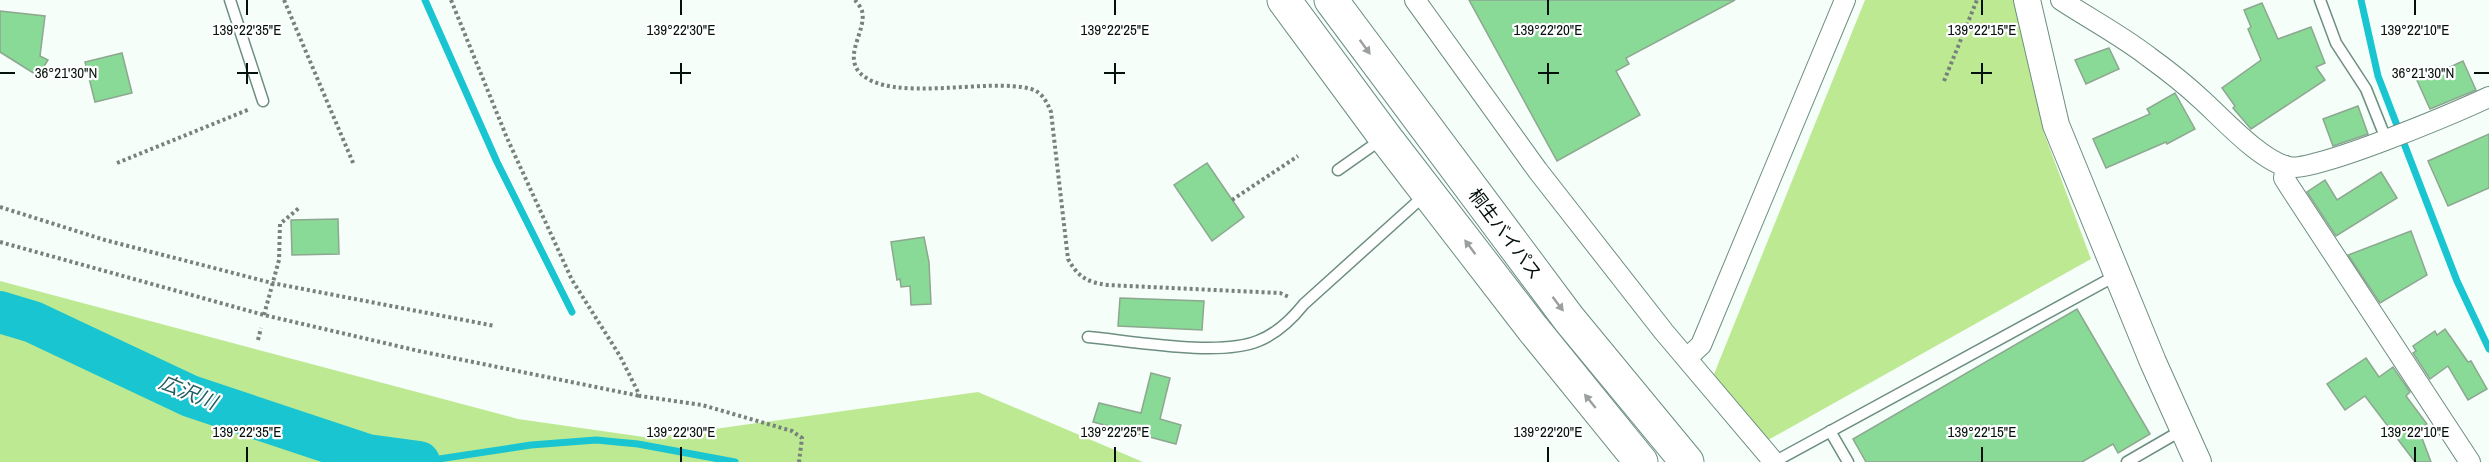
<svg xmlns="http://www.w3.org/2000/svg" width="2489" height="462" viewBox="0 0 2489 462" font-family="'Archivo Narrow','Noto Sans JP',sans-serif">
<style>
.green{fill:#bde992}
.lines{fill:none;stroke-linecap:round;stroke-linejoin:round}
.stream{stroke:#1ac5d2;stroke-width:7}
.river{stroke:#1ac5d2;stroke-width:42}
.building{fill:#88da96;stroke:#8da790;stroke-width:1.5}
.service-casing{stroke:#6d8e80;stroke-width:13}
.minor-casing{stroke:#6d8e80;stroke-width:22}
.tertiary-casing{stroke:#6d8e80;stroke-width:28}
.trunk-casing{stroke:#6d8e80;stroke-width:35}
.path{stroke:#78827d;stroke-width:4;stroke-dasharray:3 3;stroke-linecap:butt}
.service{stroke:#fff;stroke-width:10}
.minor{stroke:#fff;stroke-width:20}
.tertiary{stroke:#fff;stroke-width:26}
.trunk{stroke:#fff;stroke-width:33}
.oneway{fill:#9b9f9d}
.ticks{fill:none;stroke:#04100b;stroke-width:2}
.labels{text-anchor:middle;stroke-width:4.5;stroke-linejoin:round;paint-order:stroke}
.street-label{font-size:18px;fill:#04100b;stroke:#fff}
.water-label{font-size:20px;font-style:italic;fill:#215e63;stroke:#fff}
.ticks-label{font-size:15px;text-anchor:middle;fill:#04100b;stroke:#fff;stroke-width:4.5;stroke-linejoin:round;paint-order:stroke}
</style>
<rect width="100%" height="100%" fill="#f6fefa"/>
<g class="green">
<polygon points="1865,0 2018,0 2044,133 2091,259 1768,440 1712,379"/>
<polygon points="0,281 518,419 651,438 978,392 1143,462 0,462"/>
</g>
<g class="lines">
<g class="stream">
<polyline points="425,0 497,162 572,312"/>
<polyline points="2361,0 2378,76 2457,281 2489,349"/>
<polyline points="419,462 531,445 596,440 638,444 735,462"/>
</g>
<polyline class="river" points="0,312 33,322 190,396 367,455 419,462"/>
</g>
<g class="building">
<polygon points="1469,0 1735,0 1626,58 1629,64 1616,71 1640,115 1557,161"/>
<polygon points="2262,3 2278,39 2311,27 2325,63 2316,67 2325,80 2251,129 2233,108 2235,106 2222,88 2261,60 2248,29 2251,27 2244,10"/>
<polygon points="0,11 45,16 40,56 48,60 38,76 0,52"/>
<polygon points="2109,48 2119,69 2086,84 2075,60"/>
<polygon points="122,53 132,93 95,102 85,62"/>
<polygon points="2463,61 2476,90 2430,109 2415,76 2433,69 2435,74"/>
<polygon points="2175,93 2195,129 2167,144 2166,142 2106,168 2093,139 2150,114 2147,109"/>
<polygon points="2358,106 2368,134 2333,146 2323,119"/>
<polygon points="2489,134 2489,188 2448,206 2428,161"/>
<polygon points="1207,163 1244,217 1212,241 1174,185"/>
<polygon points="2381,172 2397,198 2336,236 2307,192 2325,180 2337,200"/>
<polygon points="338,219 339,254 292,255 291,220"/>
<polygon points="2411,231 2427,275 2380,303 2348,255"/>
<polygon points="924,237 929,262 931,304 911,305 910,286 901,287 900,279 897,280 891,242"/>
<polygon points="1120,298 1204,301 1202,330 1118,326"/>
<polygon points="2077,309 2150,434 2118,453 2113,444 2082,462 1866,462 1853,439"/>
<polygon points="2445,329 2468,362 2471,361 2487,389 2468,400 2448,366 2430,379 2413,353 2416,351 2413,346 2435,331 2437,335"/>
<polygon points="2366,358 2379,377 2393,367 2410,392 2406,396 2427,424 2419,430 2431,462 2415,462 2365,396 2345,410 2327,384"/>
<polygon points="1151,373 1170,378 1160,419 1181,425 1176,444 1093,422 1099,403 1141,413"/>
</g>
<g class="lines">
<g class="service-casing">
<g id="service">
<polyline points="230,0 263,101"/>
<polyline points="2320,0 2336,43 2366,89 2386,139"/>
<polyline points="1338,170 1382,139"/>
<path d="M1088,337C1132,341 1219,357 1258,341C1276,334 1292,319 1304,304L1426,194"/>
<polyline points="1830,431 1848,462"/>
<polyline points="1774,462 2117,275"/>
<polyline points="2127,462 2184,429"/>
</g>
</g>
<g class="minor-casing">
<g id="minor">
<polyline points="1415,0 1538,171 1664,332 1774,462"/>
<path d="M2061,0C2090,19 2122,36 2149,57C2167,70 2186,85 2202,100C2223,119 2260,160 2288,167C2314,173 2459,111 2489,97"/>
<polyline points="2286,166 2284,178 2289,186 2470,462"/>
<polyline points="1687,358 1701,345 1845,0"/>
</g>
</g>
<g class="tertiary-casing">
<polyline id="tertiary" points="2027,0 2056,125 2153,362 2198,462"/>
</g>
<g class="trunk-casing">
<g id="trunk">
<polyline points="1284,0 1385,137 1533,329 1641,462"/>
<polyline points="1331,0 1569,319 1687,462"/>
</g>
</g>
<g class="path">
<polyline points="284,0 354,165"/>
<polyline points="451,0 507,138 572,280 620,356 640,396 702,405 792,431 802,438 799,462"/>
<path d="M855,0C857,3 861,7 862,11C867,30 843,55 860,73C891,104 988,77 1031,89C1042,92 1047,102 1051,112L1068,259C1078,277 1087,282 1107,285L1280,293L1289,297"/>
<polyline points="1944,81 1977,0"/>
<polyline points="117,163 250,109"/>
<polyline points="1232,200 1298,156"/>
<polyline points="0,207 105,240 272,283 495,326"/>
<polyline points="0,242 264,315 419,351 640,396"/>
<polyline points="264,315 279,260 280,224 299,208"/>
<polyline points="258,340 261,328"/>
</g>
<use href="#service" class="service"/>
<use href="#minor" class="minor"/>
<use href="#tertiary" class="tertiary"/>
<use href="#trunk" class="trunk"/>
</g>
<defs><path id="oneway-solid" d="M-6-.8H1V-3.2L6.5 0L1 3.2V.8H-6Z" transform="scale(1.5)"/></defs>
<g class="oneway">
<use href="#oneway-solid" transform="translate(1365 47) rotate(54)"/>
<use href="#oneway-solid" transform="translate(1470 247) rotate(-127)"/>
<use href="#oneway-solid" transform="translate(1558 304) rotate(53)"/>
<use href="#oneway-solid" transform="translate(1590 401) rotate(-129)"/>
</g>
<path class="ticks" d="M247,0V15M681,0V15M1115,0V15M1548,0V15M1982,0V15M2415,0V15M247,63V84M681,63V84M1115,63V84M1548,63V84M1982,63V84M0,73H15M237,73H258M670,73H691M1104,73H1125M1538,73H1559M1971,73H1992M2474,73H2489M247,447V462M681,447V462M1115,447V462M1548,447V462M1982,447V462M2415,447V462"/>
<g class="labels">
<g class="street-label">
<text transform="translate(1505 234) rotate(53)" y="6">桐生バイパス</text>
</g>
<g class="water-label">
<text transform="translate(188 392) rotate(22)" y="7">広沢川</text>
</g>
</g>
<g class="ticks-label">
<text x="247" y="35">139°22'35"E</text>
<text x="681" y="35">139°22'30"E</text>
<text x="1115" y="35">139°22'25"E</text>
<text x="1548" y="35">139°22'20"E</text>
<text x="1982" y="35">139°22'15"E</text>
<text x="2415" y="35">139°22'10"E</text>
<text x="2423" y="78">36°21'30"N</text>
<text x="66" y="78">36°21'30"N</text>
<text x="247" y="437">139°22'35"E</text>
<text x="681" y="437">139°22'30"E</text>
<text x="1115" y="437">139°22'25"E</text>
<text x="1548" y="437">139°22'20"E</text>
<text x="1982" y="437">139°22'15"E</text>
<text x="2415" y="437">139°22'10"E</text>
</g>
</svg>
